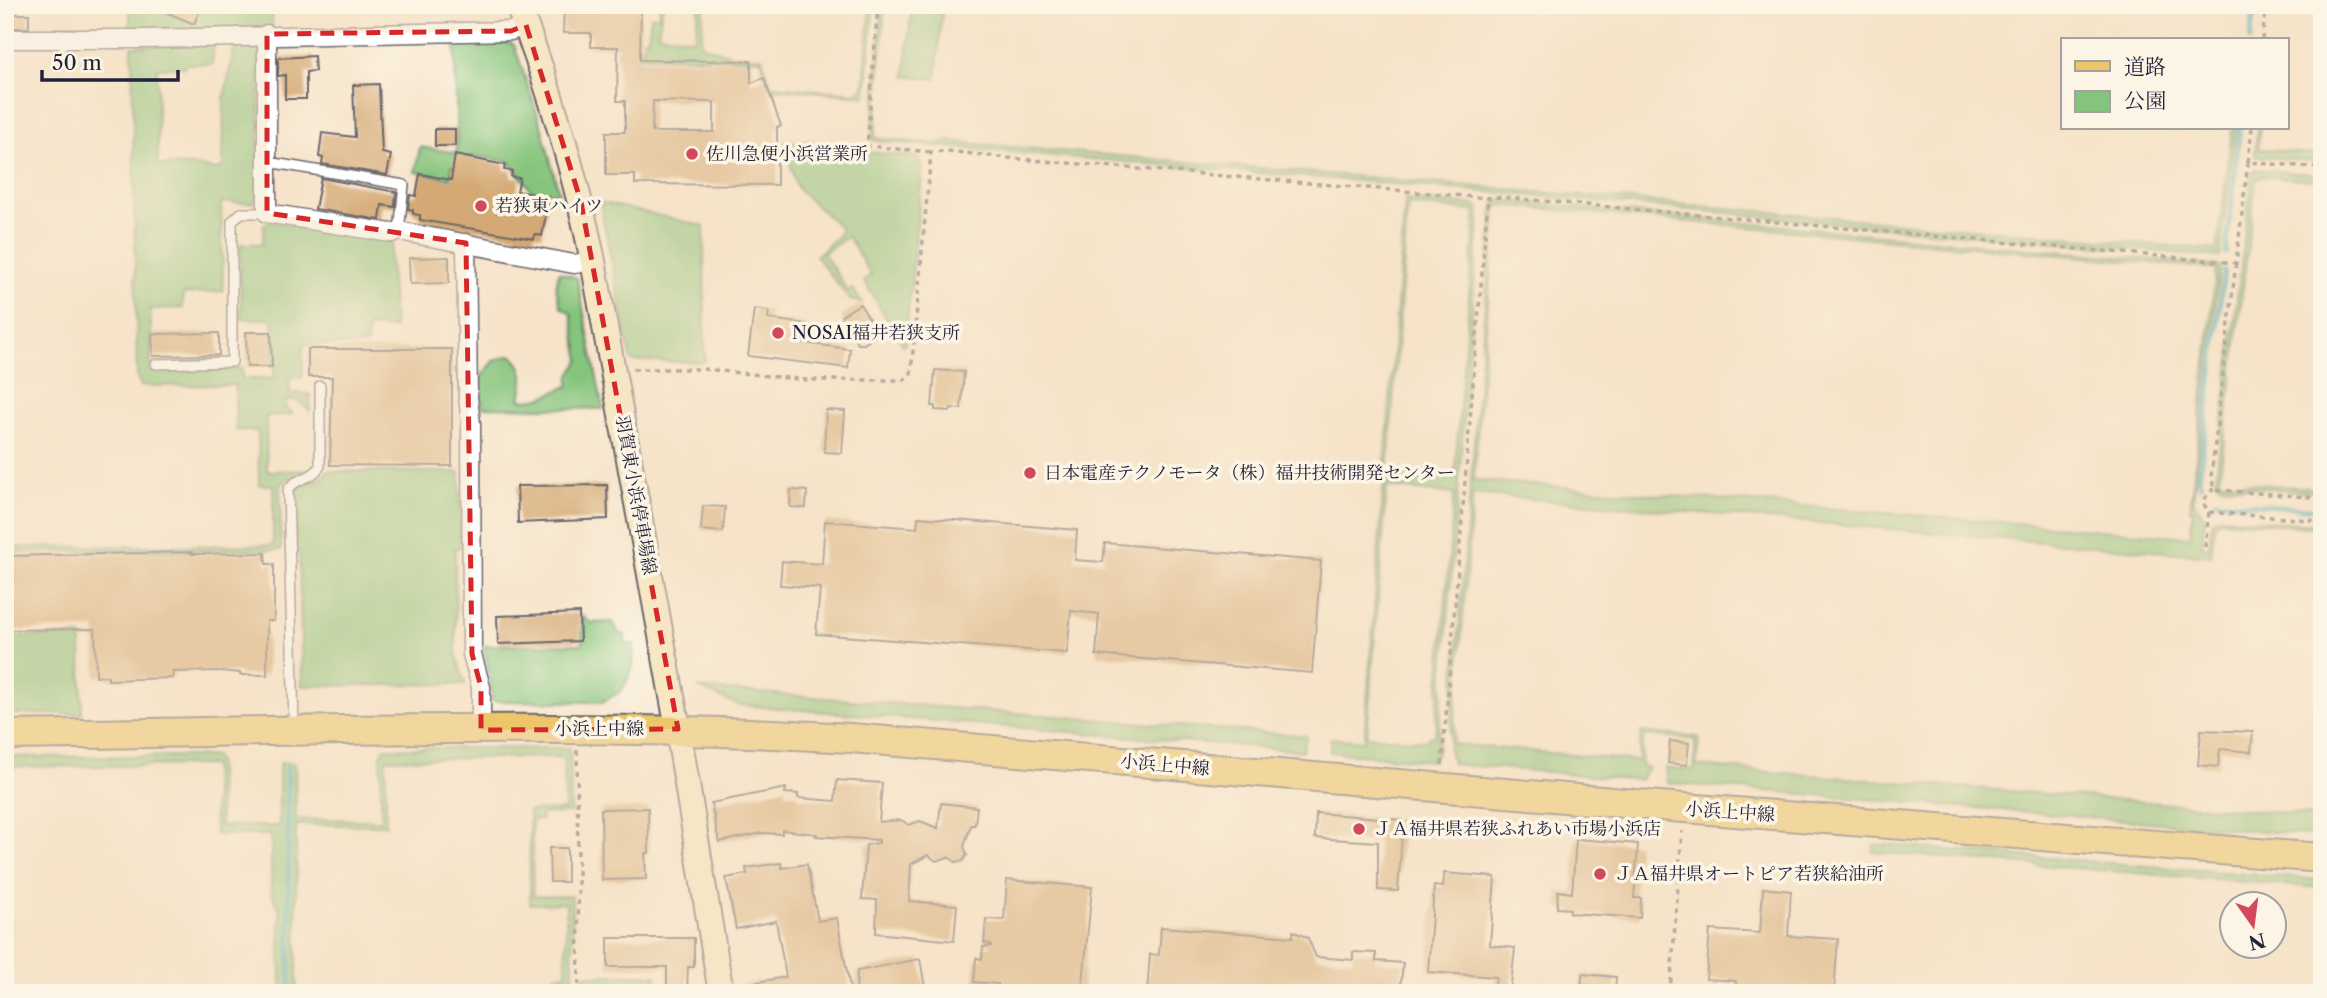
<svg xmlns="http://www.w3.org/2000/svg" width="2327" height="998" viewBox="0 0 2327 998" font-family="'Libre Caslon Text','Noto Serif JP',serif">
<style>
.green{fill:#85c47c;stroke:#54735c;stroke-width:2;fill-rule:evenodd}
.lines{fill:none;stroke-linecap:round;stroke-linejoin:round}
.stream{stroke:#3caaba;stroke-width:5}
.building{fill:#d4a974;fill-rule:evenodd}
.lane-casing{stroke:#6c666d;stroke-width:12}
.street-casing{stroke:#6c666d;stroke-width:21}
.secondary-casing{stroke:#6c666d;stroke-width:28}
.primary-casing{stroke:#6c666d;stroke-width:32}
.path{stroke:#6c666d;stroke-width:3.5;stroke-dasharray:5 5;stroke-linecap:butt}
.lane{stroke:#fff;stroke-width:9}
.street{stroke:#fff;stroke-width:18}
.secondary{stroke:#f7e8c3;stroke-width:24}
.primary{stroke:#ecc669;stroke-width:28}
.marked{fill:none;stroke:#d62828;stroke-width:5;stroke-dasharray:14 9;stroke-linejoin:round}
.poi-dot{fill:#d1495b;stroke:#fcf5e5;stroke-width:2.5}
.labels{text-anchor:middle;stroke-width:7;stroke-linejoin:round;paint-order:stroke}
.poi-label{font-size:18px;fill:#22223b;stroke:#fcf5e5;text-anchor:start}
.street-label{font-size:18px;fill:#22223b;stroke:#fcf5e5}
</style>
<rect width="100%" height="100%" fill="#fcf5e5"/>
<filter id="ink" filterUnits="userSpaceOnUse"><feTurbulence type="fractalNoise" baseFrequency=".0143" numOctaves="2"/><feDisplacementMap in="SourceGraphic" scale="14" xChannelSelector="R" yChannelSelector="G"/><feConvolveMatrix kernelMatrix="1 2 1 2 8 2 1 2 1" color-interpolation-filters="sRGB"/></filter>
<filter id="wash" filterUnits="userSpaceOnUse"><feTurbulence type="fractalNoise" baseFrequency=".00686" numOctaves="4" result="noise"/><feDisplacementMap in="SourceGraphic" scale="28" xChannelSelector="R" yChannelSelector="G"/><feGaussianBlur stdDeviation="1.57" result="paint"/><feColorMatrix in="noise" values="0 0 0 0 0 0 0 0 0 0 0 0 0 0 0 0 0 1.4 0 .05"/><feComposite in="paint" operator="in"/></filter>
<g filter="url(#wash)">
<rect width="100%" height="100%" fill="#f6e3c9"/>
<g class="green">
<polygon points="130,5 272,5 272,27 130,32"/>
<polygon points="660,5 663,5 658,34 695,39 699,5 704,5 701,45 731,55 762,57 770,84 773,86 855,93 864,87 870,5 874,5 866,96 770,88 761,59 617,56 618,50 643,50 644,39 648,38 651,16 659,16"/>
<polygon points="882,5 885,5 875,138 937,144 944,141 2217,250 2232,128 2236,128 2220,257 1488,192 874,141 872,139"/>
<polygon points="912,5 940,5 942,13 936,79 905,76"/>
<polygon points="251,43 260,51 258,195 254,203 221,202 223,291 183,294 183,308 151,309 151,371 242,368 242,379 274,378 273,319 241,319 240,244 263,244 264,224 270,221 393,242 390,259 394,328 368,327 367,345 303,345 303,377 290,378 290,393 310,394 310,411 297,400 286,400 286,410 292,411 292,415 266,416 267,471 311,470 310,473 288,478 280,485 281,550 5,552 5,547 273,545 273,485 259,485 258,431 236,430 235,385 141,386 137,377 132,46 214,44 212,64 187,64 184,67 157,68 158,165 197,166 218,170 223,166 224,99 235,44"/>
<polygon points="455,43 509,43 514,45 541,125 559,193 532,191 509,161 470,156 469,161 459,167 452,166 450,178 415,172 420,147 457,153"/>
<polygon points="2257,128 2260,128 2258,145 2260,149 2322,155 2322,162 2255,156"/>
<polygon points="785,141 827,142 842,149 916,157 923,164 905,345 903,346 864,281 871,275 848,237 823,253 848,291 853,289 862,303 850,300 816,256 840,234 840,227 799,190 795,183"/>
<polygon points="2256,169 2322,175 2322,181 2262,176 2256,179 2220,477 2222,481 2322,489 2322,493 2220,485 2216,477 2252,173"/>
<path d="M1405,200L1476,205L1480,210L1438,748L1436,756L1431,761L1330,752L1331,738L1364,741ZM1408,205L1476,211L1454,478L1388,472ZM1387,487L1454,494L1435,736L1429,737L1427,741L1367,736Z"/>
<path d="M1498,200L2220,266L2193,501L2205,517L2202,547L2209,548L2212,520L2220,517L2322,525V528L2221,520L2215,523L2211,556L1473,494L1453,744L1638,761L1641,732L1699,737L1697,766L2322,816V836L1667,783L1665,768L1694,770L1695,740L1644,735L1641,766L1648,767L1641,780L1453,764L1449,749L1493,208ZM1500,205L2216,269L2190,509L2193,510L2190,537L1474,480L1496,209Z"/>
<polygon points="600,202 704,226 705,362 631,361"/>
<path d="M559,272L577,278L603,409L482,407L480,378L495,360L511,355C527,368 524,382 520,399C540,403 551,392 569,386L570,375L580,360L571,313L561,307L556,287Z"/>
<polygon points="327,471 460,472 460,547 455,549 456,654 465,684 302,686 299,552 296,551 295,542 294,488 322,478"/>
<polygon points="582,616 591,623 613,622 619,634 625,634 625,644 634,644 633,666 626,683 620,692 602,702 492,701 491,682 484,646 582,644"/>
<polygon points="81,636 82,714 5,714 5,636"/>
<polygon points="698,688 1307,736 1302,751 739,705"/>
<polygon points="384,748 570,748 571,813 542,814 541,820 532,820 533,896 572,896 573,993 555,993 554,975 566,974 566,903 530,904 529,811 565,810 564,757 386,759 386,825 296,825 297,993 281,993 280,910 271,892 271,835 215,835 213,765 5,767 5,757 215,756 218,763 220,826 279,826 279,763 295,763 296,819 381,820 381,756"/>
<polygon points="5,770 10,993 5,993"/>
<polygon points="1874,844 2322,880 2322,888 1873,852"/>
<polygon points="584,975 656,975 657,993 654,993 653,982 597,982 597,993 584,993"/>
</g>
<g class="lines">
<g class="stream">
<polyline points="2250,40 2255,5"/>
<polyline points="2226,253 2240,128"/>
<polyline points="2201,486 2199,479 2224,271"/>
<polyline points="2216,501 2322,510"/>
<polyline points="287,768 290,993"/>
</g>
</g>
<g id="blocks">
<g class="building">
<polygon points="149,5 202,5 194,24"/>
<path d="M564,5H641L640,60L751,61V83L764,78L781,126L777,127V185L635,184V175H606V132H625V101H617L618,47H591V33H563ZM653,101L714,102V132H652Z"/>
<rect x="5" y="14" width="24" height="14"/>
<polygon points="314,56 315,71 306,72 306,99 285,99 285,75 278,76 278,58"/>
<polygon points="379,84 382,153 391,155 387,175 322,164 323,158 319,157 322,133 355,137 353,85"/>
<rect x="435" y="129" width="20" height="17"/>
<polygon points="455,155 505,165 504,170 512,171 511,177 520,178 517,191 549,197 542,236 535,234 534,239 420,220 420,215 413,214 413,210 408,209 410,195 416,196 420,174 451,180"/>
<polygon points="321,178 396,192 395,207 382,205 380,220 315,209"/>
<polygon points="449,257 449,283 410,284 409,258"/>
<polygon points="860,304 879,334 864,344 858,344 841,316"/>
<polygon points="754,309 769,311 768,319 807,324 804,343 850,349 848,368 748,356"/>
<polygon points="246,332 271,332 272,367 247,367"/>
<polygon points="219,333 219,355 153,356 152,334"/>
<polygon points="308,349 452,349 452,466 330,465 332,377 308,377"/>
<polygon points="935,370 964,372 961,409 951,408 950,411 935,410 935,406 932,406"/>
<polygon points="826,410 845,411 842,453 824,452"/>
<polygon points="607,485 608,519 518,523 517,486"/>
<polygon points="791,490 807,491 806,508 790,507"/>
<polygon points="703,506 725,507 723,532 701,530"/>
<polygon points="918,517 1077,530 1075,560 1103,562 1105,543 1321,561 1312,673 1096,655 1099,614 1071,611 1067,653 816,634 820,588 780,585 782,561 822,564 825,521 917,528"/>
<polygon points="192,552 192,554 265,553 266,564 274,564 274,621 267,621 267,675 240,675 240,673 220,671 173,672 173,678 108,680 108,676 96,677 95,629 7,630 5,556"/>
<polygon points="579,613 580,641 498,644 497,616"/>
<polygon points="2201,730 2253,732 2251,752 2220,749 2218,767 2198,765"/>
<polygon points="1670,741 1689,743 1687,765 1668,763"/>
<polygon points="837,780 882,783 879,822 901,820 909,825 920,821 938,828 941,803 977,807 975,825 971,825 964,846 967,855 963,861 956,862 948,857 936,861 928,855 911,864 909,901 957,905 954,941 876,933 877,900 862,899 866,845 879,843 879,840 816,836 817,834 782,830 782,834 762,833 719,842 711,803 786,788 785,793 798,794 798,798 835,801"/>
<polygon points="648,808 649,853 645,853 646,879 602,880 601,809"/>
<polygon points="1316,813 1403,820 1398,891 1378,890 1378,842 1315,838"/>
<polygon points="1576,839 1638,844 1634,898 1641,898 1640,918 1570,913 1570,909 1557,908 1558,891 1572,893"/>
<polygon points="549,848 567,848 567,882 550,882"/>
<polygon points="781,863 782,868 807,864 818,921 837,918 851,993 740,993 740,985 786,977 776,921 736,929 726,878 747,874 746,868"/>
<polygon points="1444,873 1495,877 1490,945 1515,948 1510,993 1494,993 1496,977 1428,972 1434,886 1443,887"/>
<polygon points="1007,880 1092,887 1082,993 997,993 998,984 974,982 976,958 982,959 983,947 991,946 991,944 984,943 986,919 1004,920"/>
<polygon points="1763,888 1791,891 1788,936 1838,939 1834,993 1735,993 1736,981 1706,979 1710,930 1760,933"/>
<polygon points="1161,927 1293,937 1293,931 1308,938 1316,957 1353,960 1353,952 1376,953 1376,961 1403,963 1400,993 1147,993 1150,954 1159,955"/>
<polygon points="608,938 694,938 694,967 688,967 687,992 667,992 667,967 608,967"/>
<polygon points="920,959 926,993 856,993 857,971"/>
<polygon points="1582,974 1616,977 1615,993 1581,993"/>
</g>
</g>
</g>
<g filter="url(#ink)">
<use href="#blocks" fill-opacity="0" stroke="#6c666d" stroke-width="2"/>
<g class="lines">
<g class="lane-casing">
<g id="lane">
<polyline points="268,162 404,185 399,231"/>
<polyline points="156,364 232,362 232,221 241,213 267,213"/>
<path d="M294,727L288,490C297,476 311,481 320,466V386"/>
</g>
</g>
<g class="street-casing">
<g id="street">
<polyline points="267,34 267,213 391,233 399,231 574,264 593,261"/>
<polyline points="5,39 144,39 511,31 526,25"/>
<polyline points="466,243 468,397 471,424 472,654 481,687 481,730"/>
</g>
</g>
<g class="secondary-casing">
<path id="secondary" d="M518,5C550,89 575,173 593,261L678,729L721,993"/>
</g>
<g class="primary-casing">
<path id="primary" d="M5,735C287,732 569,721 851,738L1684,808L2322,858"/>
</g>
<g class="path">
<polyline points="878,5 867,146 931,152"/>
<polyline points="2262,40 2266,5"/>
<polyline points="2248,162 2252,128"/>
<polyline points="2236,263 2211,477 2214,488 2219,490 2322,498"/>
<polyline points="633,369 703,369 806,380 904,380 911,373 931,152 947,151 1008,158 1488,198 1498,197 2236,263 2248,162 2322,168"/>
<polyline points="2209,512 2322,521"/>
<polyline points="2205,547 2209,512 2203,503 2204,499 2214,488"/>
<polyline points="577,750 579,993"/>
<polyline points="1442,765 1488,198"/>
<polyline points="1670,993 1682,831"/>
</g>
<use href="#lane" class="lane"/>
<use href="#street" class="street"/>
<use href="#secondary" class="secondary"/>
<use href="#primary" class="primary"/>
</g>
</g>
<path d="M0 0H2327V998H0ZM526,25L581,202L678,729L481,730V687L472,654L466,243L267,213V34L511,31Z" fill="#f6e3c9" fill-opacity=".55" fill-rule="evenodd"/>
<path class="marked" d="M526,25L581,202L678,729L481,730V687L472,654L466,243L267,213V34L511,31Z"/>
<g class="poi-dot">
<circle cx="692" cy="154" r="7"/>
<circle cx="481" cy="206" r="7"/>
<circle cx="778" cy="333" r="7"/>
<circle cx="1030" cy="473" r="7"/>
<circle cx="1359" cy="829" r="7"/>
<circle cx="1600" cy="874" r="7"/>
</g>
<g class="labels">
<g class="poi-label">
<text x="706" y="160">佐川急便小浜営業所</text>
<text x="495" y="212">若狭東ハイツ</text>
<text x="792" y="339">NOSAI福井若狭支所</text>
<text x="1044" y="479">日本電産テクノモータ（株）福井技術開発センター</text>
<text x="1373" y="835">ＪＡ福井県若狭ふれあい市場小浜店</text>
<text x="1614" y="880">ＪＡ福井県オートピア若狭給油所</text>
</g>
<g class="street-label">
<text transform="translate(636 495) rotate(80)" y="6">羽賀東小浜停車場線</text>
<text x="599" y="735">小浜上中線</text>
<text transform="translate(1165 765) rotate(5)" y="6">小浜上中線</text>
<text transform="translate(1730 812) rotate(4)" y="6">小浜上中線</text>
</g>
</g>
<rect width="2327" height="998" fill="none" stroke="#fcf5e5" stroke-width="28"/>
<rect x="2061" y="38" width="228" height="91" fill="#fcf5e5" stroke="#a5a1a1" stroke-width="2"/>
<rect x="2075" y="61" width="35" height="10" fill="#ecc669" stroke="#a5a1a1" stroke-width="2"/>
<text x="2124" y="74" font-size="21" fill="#22223b">道路</text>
<rect x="2075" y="91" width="35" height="21" fill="#85c47c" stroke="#a5a1a1" stroke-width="2"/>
<text x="2124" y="108" font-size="21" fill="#22223b">公園</text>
<g transform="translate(2253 925) rotate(166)"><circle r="33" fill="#fcf5e5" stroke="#a5a1a1" stroke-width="2"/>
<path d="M0-5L12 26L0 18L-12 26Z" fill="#d1495b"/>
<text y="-10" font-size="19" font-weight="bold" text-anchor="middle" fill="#22223b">N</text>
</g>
<path d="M42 70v10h136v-10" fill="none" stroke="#22223b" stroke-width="3.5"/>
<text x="52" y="70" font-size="21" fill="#22223b" stroke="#fcf5e5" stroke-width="5" paint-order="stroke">50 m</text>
</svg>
